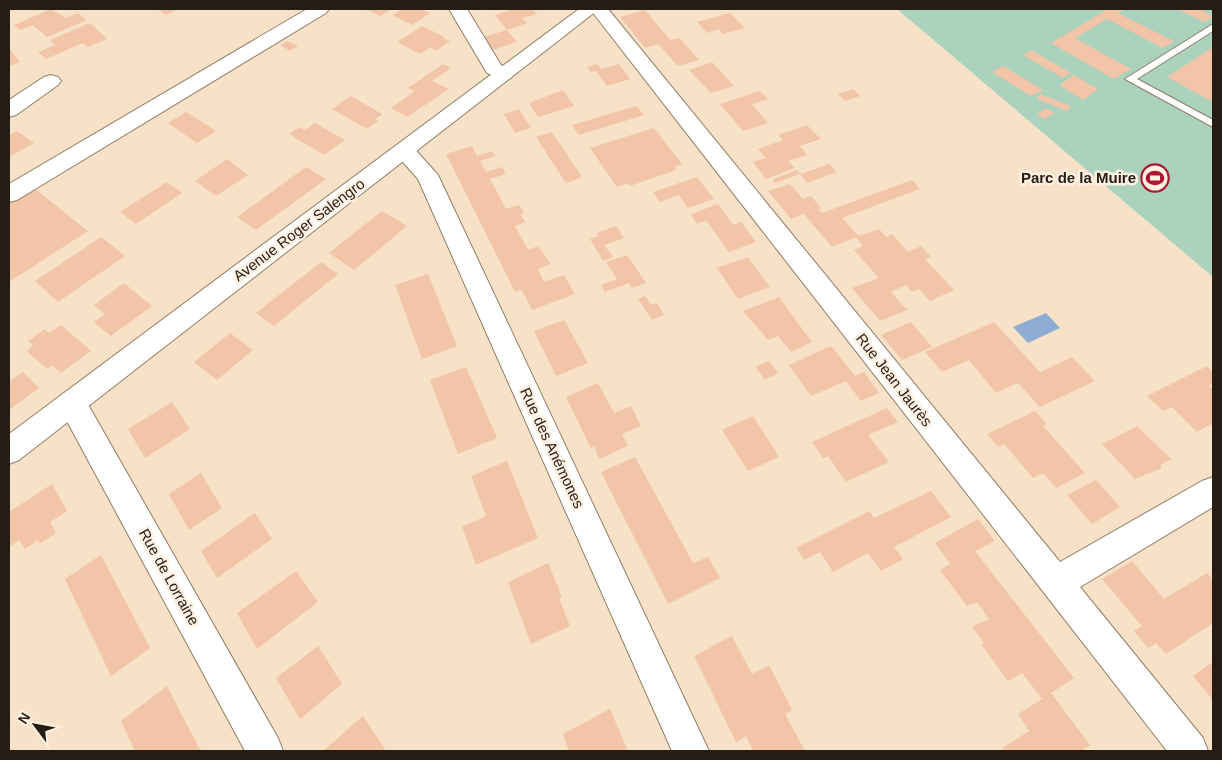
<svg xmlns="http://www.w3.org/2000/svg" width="1222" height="760" viewBox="0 0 1222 760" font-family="Arial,sans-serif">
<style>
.green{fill:#aad2bc}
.water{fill:#8eadd3}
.building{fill:#f2c4a8}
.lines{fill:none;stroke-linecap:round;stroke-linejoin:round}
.lane-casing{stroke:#907d65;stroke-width:2}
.street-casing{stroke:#907d65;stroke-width:2}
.secondary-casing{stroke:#907d65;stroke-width:2}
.lane{fill:#fff;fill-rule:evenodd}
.street{fill:#fff;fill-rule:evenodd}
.secondary{fill:#fff;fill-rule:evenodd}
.labels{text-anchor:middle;stroke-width:5;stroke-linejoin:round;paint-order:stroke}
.poi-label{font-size:15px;font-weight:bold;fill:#251d14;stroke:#fef1e1;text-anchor:end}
.street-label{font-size:15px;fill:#251d14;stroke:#fef1e1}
</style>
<rect width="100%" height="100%" fill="#f7e2c8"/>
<polygon class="green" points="897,9 1213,9 1213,277"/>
<polygon class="water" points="1046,313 1060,328 1028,343 1013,327"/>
<g class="building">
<polygon points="51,9 66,18 78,13 87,20 47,37 33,25 20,30 14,25"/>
<polygon points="157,9 179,9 166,15"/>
<polygon points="365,9 392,9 380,16"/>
<polygon points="402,9 421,9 430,13 412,25 393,15"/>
<polygon points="514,9 532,9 537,14 522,18 527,23 507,30 517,42 492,50 483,37 507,30 495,15"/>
<polygon points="1108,9 1125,9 1118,13 1174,41 1163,48 1107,19 1075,38 1131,69 1114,79 1051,43"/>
<polygon points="1177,9 1201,9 1213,17 1204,22"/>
<polygon points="645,10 670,40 679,38 699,60 678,66 658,44 645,48 620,17"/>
<polygon points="730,13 745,28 723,34 719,29 707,33 697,22"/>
<polygon points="90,23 107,39 88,47 83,43 46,59 38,52 55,45 50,40"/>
<polygon points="422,26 445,37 443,38 450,41 436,51 430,47 420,54 397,42"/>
<polygon points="287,41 298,46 290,51 280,45"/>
<polygon points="1213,47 1213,102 1167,77"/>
<polygon points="9,48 20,62 9,66"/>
<polygon points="1031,50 1071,73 1063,78 1023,55"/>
<polygon points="712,62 734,86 711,93 689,70"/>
<polygon points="443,64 451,68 432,81 449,89 407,117 391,108 415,91 408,88"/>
<polygon points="597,64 601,69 619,64 630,79 607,86 596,71 591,72 587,67"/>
<polygon points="1003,66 1043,90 1031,96 992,72"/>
<polygon points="1074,75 1098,89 1083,100 1059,85"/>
<polygon points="853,89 860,96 845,101 838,94"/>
<polygon points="563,90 574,106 538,117 529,103"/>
<polygon points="760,91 768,99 752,104 768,123 743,131 720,104"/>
<polygon points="1040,94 1071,106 1067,111 1037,99"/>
<polygon points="351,96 382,114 375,119 378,121 367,129 332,109"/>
<polygon points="636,106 644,115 579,135 572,125"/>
<polygon points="1047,108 1054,113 1045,119 1037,114"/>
<polygon points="519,109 531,128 515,133 504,114"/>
<polygon points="186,112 216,131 197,143 168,123"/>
<polygon points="315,123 345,140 324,155 289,134 299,127 305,130"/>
<polygon points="807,125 821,139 800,146 807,155 788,161 795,168 766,179 753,162 766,158 758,149 783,140 778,135"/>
<polygon points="654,128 682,164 674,167 676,170 630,186 628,183 617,187 590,148"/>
<polygon points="17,131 34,143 9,157 9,135"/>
<polygon points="552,132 582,177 566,183 536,137"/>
<polygon points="472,146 477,156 492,151 495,156 480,161 486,172 502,167 506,174 490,179 506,209 519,205 524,213 520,214 525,222 515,226 528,250 538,246 551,264 538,269 544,282 564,275 575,294 532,310 522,290 515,292 446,154"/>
<polygon points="227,159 248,175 216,196 195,181"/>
<polygon points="829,164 837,172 807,183 800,174 775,183 773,179 797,170 801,174"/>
<polygon points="306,167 326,179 256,230 237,217"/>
<polygon points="697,177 714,199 688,208 679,195 660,202 653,192"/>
<polygon points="912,180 920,189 842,218 859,236 879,229 886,237 892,234 908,252 921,246 931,257 925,259 954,290 930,301 919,289 912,292 906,285 891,292 907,310 880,321 852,288 879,278 854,250 863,246 856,237 832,247 804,214 791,219 768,191 790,184 803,199 811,196 821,208 818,209 822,213"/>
<polygon points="167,182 182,193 136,224 120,212"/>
<polygon points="30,185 88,231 9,282 9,198"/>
<polygon points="718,204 733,225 741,222 756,242 729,252 706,220 697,224 691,214"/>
<polygon points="382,211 407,226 354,270 329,253"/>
<polygon points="616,226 624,238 604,245 613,257 603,261 590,239 599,236 597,233"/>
<polygon points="101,237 125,256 58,302 35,281"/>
<polygon points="627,255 646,283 632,288 629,283 605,292 601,285 617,279 606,262"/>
<polygon points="748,257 770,287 738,299 717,268"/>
<polygon points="321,262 338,274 274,326 256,313"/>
<polygon points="428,274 457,346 422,359 395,285"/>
<polygon points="124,283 152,306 111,336 94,322 105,314 94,305"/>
<polygon points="645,296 651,305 657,303 664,315 652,320 638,299"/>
<polygon points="779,297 794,318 812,342 791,352 778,336 768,340 743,311"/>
<polygon points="564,320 588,363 556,376 534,331"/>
<polygon points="911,322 932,347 902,360 881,335"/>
<polygon points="994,322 1040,372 1072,357 1095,381 1040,407 1018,383 996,393 969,360 942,372 925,352"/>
<polygon points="61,325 91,351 61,373 52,365 47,369 27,351 33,345 28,341 45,329 49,333"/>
<polygon points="230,333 253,350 217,380 194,362"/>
<polygon points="831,346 855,376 864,372 879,393 861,401 846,381 811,396 789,365"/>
<polygon points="769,361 778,373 765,380 756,367"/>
<polygon points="1207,366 1213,372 1213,384 1209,386 1213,390 1213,423 1197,432 1172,407 1163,411 1147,396"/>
<polygon points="466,367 497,438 458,454 430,380"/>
<polygon points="23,372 39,388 9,410 9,382"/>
<polygon points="598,383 614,413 631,406 641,426 622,434 628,446 599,459 594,446 591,448 566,397"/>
<polygon points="172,402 190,429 145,458 128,429"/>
<polygon points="887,408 898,422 868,435 889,462 846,482 828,456 823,458 812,442"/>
<polygon points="1035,411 1047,424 1043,426 1085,473 1056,488 1043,473 1033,478 1004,444 998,447 987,434"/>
<polygon points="753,416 779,457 748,471 722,430"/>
<polygon points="1137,426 1171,459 1160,465 1162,468 1135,479 1102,444"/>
<polygon points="635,457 693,563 708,557 720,578 668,604 601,472"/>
<polygon points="507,461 538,538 476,565 462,527 486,516 471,476"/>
<polygon points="201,473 222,508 189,530 169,494"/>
<polygon points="1096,480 1120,507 1092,524 1067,495"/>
<polygon points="52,484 67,511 50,522 56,533 39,544 38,540 25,549 19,540 9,547 9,512"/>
<polygon points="931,491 951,517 894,547 903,559 881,571 868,553 833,572 820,552 804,560 796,548 869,511 874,518"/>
<polygon points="255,513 272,539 217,578 201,551"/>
<polygon points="978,519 995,541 975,551 1074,678 1051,693 1090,745 1081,751 1005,751 1002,748 1029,731 1018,714 1042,699 1022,673 1008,681 981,644 984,643 972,627 989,619 977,602 967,606 940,570 950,564 935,543"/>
<polygon points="101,555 150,648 111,676 65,579"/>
<polygon points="1132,561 1164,599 1207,573 1213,580 1213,623 1166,654 1156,643 1148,648 1134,631 1142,626 1102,579"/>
<polygon points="548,563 562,597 559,598 570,626 531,644 508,582"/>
<polygon points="296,571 318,602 257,649 237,613"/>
<polygon points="732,636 752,674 769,665 792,710 785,714 805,751 753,751 746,736 736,742 694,656"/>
<polygon points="318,646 342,684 300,719 276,678"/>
<polygon points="1213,662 1213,700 1193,676"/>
<polygon points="167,686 190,731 201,751 135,751 121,721"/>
<polygon points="610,709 628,751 569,751 563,734"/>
<polygon points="363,716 386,751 323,751"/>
</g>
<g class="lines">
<g class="lane-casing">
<polygon id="lane" points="1213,24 1213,31 1137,79 1213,120 1213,127 1125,79"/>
</g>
<g class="street-casing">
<g id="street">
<polygon points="307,9 329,9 326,13 17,200 9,202 9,184"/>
<polygon points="449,9 467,9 501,65 511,70 514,74 511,78 504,80 487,73"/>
<polygon points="590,9 608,9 1060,562 1202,481 1213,477 1213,507 1080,587 1203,738 1208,751 1167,751"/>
<polygon points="51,75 58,77 61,81 58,85 16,115 9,117 9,100 44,77"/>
<polygon points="404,144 412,146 438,175 709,751 672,751 418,179 393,151 396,146"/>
<polygon points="72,391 82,394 278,738 283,751 245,751 62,412 58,403 62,394"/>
</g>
</g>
<g class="secondary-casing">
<polygon id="secondary" points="579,9 599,9 19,460 9,464 9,434"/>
</g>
<use href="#lane" class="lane"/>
<use href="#street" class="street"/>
<use href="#secondary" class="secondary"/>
</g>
<defs>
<g id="stadium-ring" transform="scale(1.4375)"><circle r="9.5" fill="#fef1e1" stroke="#ab152f" stroke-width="1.5"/><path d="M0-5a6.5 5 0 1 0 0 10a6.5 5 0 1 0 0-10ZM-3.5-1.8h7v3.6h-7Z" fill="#ab152f"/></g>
</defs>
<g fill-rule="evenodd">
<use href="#stadium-ring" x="1155" y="178"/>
</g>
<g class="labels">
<g class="poi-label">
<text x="1136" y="183">Parc de la Muire</text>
</g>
<g class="street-label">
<text transform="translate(299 230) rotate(-37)" y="5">Avenue Roger Salengro</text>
<text transform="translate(894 380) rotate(52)" y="5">Rue Jean Jaurès</text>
<text transform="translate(552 448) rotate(65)" y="5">Rue des Anémones</text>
<text transform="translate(169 577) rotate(61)" y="5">Rue de Lorraine</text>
</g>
</g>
<rect width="1222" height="760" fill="none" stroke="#251d14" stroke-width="20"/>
<g transform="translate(35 725) rotate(302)" stroke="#fef1e1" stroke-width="4" paint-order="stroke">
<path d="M0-4L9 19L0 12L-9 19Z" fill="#251d14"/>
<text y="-8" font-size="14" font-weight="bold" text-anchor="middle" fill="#251d14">N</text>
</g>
</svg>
